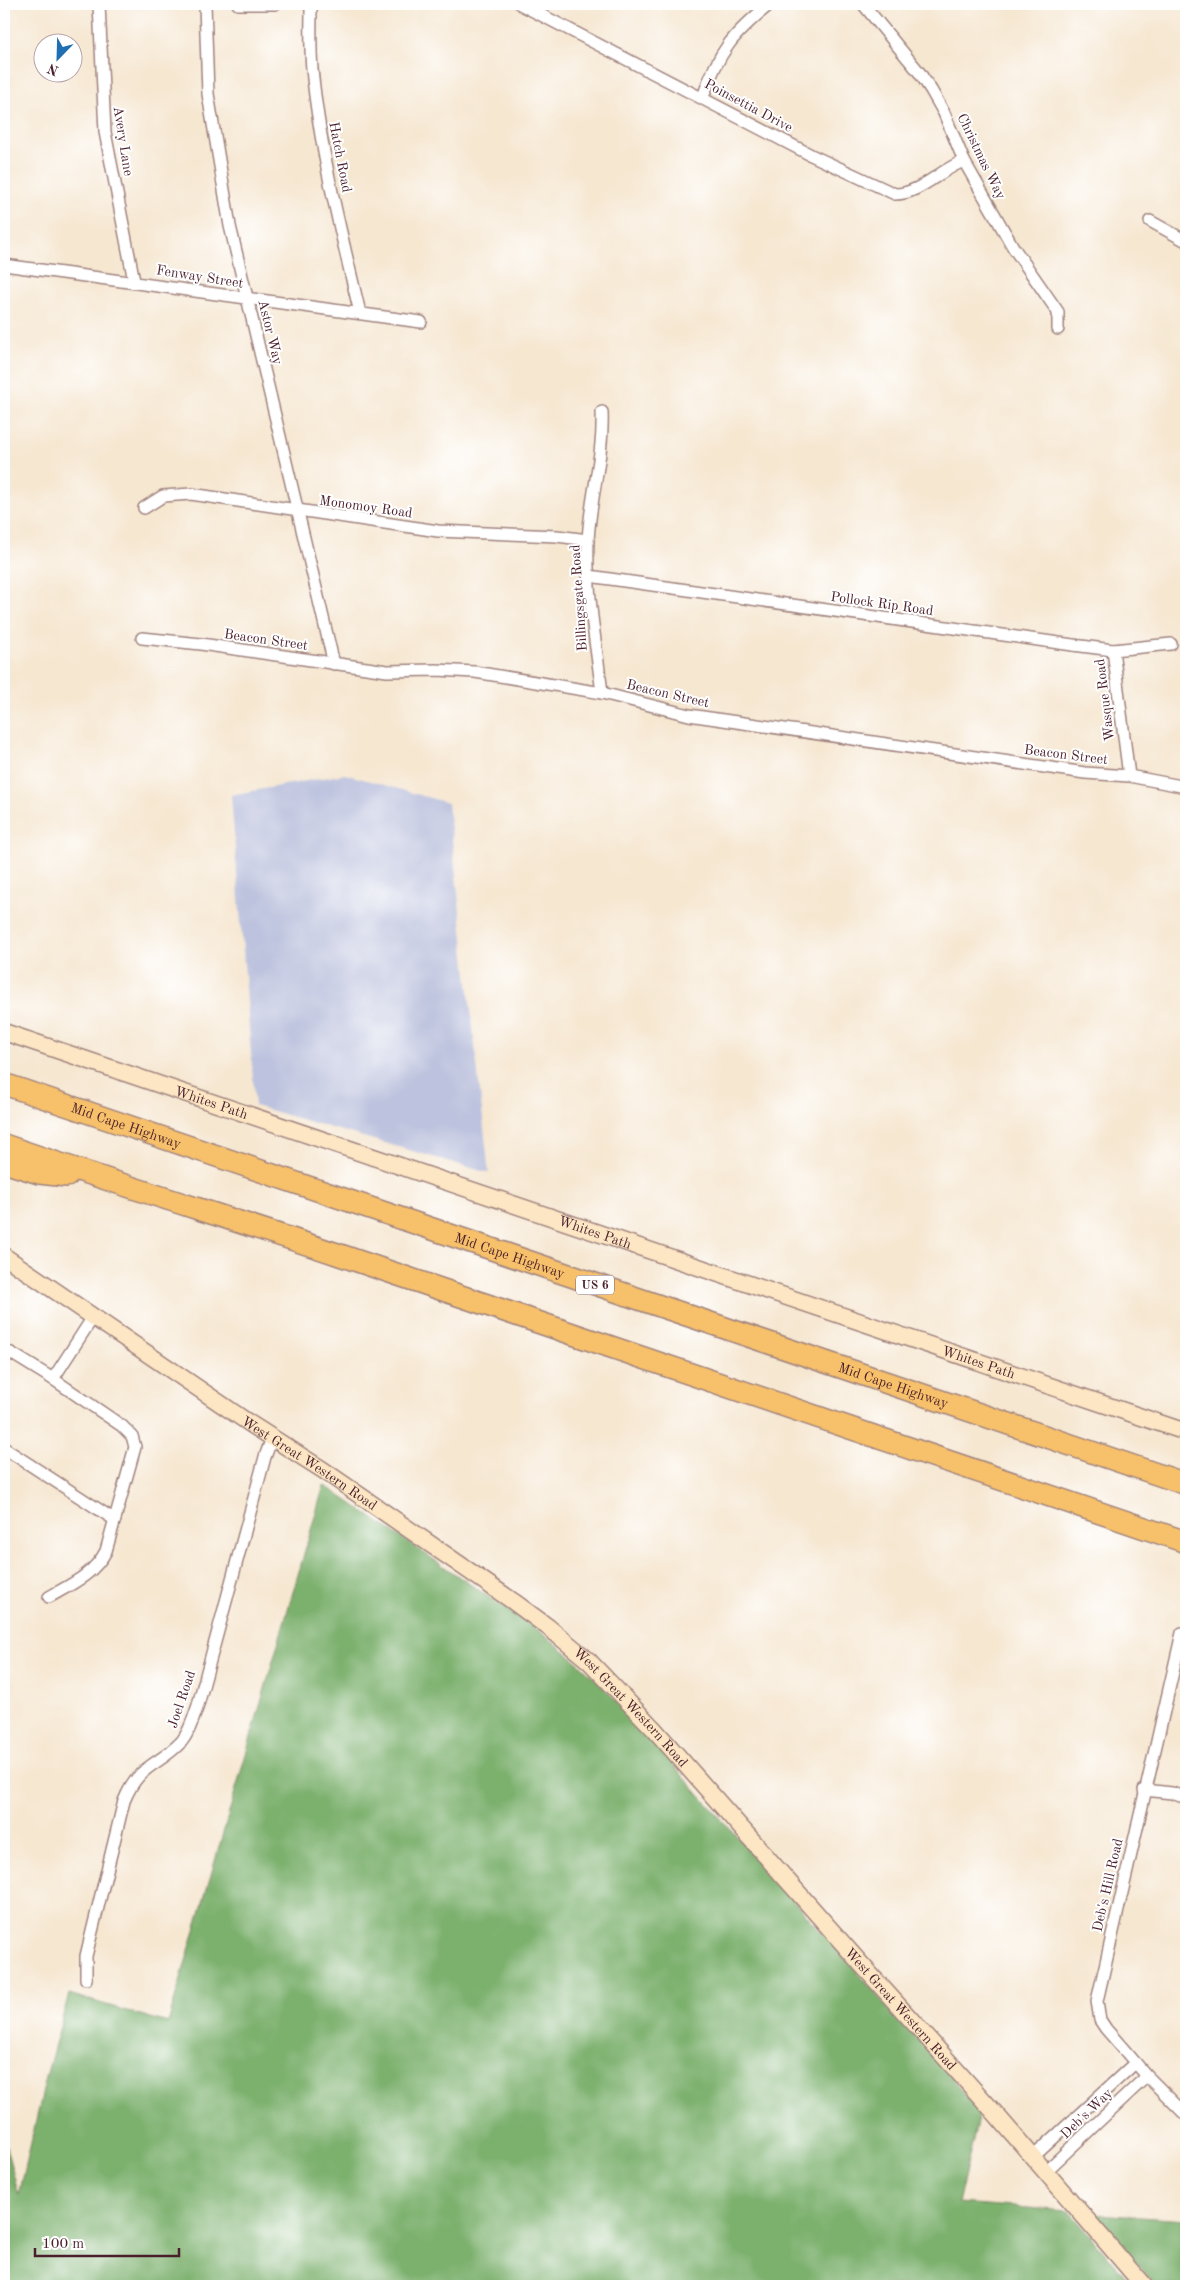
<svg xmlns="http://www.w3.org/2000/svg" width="1190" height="2290" viewBox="0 0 1190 2290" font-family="'Old Standard TT',serif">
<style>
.industrial{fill:#bdc3de}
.forest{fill:#7bb06d;stroke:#62684c}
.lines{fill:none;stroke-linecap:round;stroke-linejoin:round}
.street-casing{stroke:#a0837e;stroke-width:14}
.secondary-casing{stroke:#a0837e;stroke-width:19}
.highway-casing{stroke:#a0837e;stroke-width:24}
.street{stroke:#fff;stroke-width:11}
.secondary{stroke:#fce6c4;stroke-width:16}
.highway{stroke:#f7c06b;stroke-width:21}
.labels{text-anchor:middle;stroke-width:4;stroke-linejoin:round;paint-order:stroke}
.shield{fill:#fff;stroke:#80626b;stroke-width:1}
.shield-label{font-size:12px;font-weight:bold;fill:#4a1f2b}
.street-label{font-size:14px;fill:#4a1f2b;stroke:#fff}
</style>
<rect width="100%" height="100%" fill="#fff"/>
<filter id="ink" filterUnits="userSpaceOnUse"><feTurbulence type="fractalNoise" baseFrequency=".02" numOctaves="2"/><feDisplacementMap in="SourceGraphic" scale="10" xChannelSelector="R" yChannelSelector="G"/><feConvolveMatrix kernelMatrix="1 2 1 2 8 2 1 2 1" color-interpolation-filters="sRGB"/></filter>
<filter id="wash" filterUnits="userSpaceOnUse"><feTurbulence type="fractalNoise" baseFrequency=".0096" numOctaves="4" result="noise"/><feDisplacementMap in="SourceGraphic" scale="20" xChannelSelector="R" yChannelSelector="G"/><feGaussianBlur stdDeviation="1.12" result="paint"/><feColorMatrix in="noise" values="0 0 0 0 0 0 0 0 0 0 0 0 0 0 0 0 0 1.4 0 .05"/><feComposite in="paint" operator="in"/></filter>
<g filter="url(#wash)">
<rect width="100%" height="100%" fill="#f6e7d1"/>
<polygon class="industrial" points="345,774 448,803 489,1173 255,1106 231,795"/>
<g class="forest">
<polygon points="324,1485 542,1633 572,1657 601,1684 980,2110 958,2203 1069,2211 1134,2286 4,2286 4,2140 19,2195 47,2073 69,1994 168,2023"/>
<polygon points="1095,2214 1186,2220 1186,2286 1157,2286"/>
</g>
</g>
<g filter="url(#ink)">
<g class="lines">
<g class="street-casing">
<g id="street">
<polyline points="99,4 105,132 134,281"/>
<polyline points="205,4 208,94 230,226 334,664"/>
<polyline points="238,4 275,4"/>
<path d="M311,4C311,25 310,47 312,69C320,151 341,233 360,313"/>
<path d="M520,4L811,155L895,194C920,194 941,169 964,161"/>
<polyline points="863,4 919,72 931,90 944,113 964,161 1013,247 1058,312 1058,329"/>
<path d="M703,97C718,52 733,34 770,4"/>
<polyline points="1150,221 1186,241"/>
<polyline points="4,265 421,322"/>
<polyline points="144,508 163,496 191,494 438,531 557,536 588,540"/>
<polyline points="589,576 1073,645 1113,650 1171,644"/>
<polyline points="142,638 201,644 387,671 436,670 475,672 602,693 689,715 1085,773 1129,776 1186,787"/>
<polyline points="1113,650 1129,776"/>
<path d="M602,693C596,643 586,591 588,541C590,497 604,456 602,412"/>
<polyline points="4,1352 11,1353 53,1379"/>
<polyline points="4,1448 115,1520"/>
<path d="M49,1597C72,1584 94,1574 106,1551L135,1447L132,1436L122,1426L53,1379L93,1317"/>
<polyline points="1182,1633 1097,2001 1100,2020 1106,2029 1147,2076 1186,2115"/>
<polyline points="1144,1790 1172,1793 1186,1798"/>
<path d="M86,1979V1956L124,1801C140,1762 158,1767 182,1741C190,1731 194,1717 198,1705L265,1457L272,1438"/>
<polyline points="1033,2157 1135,2063"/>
<polyline points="1045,2172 1147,2076"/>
</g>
</g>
<g class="secondary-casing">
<g id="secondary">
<path id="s1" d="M4,1032L1186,1432"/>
<path id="s2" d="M4,1256L249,1423L323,1470L514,1602L548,1627L589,1661L654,1729L861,1964L994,2112L1144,2286"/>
</g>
</g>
<g class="highway-casing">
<g id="highway">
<path id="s3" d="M4,1084L1186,1484"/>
<path d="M4,1145C114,1183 226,1217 337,1254L1186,1542"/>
<polyline points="4,1162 39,1173 67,1176"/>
</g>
</g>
<use href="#street" class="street"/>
<use href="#secondary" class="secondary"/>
<use href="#highway" class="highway"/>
</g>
</g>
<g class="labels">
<rect class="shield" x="576" y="1275.5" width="38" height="19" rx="4"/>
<g class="shield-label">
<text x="595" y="1289">US 6</text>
</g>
<g class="street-label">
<text transform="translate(749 105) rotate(28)" y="5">Poinsettia Drive</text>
<text transform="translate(124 141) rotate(81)" y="5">Avery Lane</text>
<text transform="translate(982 156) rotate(64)" y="5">Christmas Way</text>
<text transform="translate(341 157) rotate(79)" y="5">Hatch Road</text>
<text transform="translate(200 276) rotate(9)" y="5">Fenway Street</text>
<text transform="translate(271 332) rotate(76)" y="5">Astor Way</text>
<text transform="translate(366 506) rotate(8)" y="5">Monomoy Road</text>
<text transform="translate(578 598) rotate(-94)" y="5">Billingsgate Road</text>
<text transform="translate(882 603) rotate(8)" y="5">Pollock Rip Road</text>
<text transform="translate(266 639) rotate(8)" y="5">Beacon Street</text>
<text transform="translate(668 693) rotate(13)" y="5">Beacon Street</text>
<text transform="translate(1104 700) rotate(-97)" y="5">Wasque Road</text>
<text transform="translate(1066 754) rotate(7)" y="5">Beacon Street</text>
<text dy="5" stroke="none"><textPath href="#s1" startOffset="219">Whites Path</textPath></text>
<text dy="5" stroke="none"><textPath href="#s3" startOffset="129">Mid Cape Highway</textPath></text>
<text dy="5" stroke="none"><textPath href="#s1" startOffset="624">Whites Path</textPath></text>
<text dy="5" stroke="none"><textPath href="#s3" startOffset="534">Mid Cape Highway</textPath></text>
<text dy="5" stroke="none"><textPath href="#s1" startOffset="1029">Whites Path</textPath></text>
<text dy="5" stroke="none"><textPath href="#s3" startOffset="939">Mid Cape Highway</textPath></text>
<text dy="5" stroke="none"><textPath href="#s2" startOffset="369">West Great Western Road</textPath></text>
<text transform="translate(181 1699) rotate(-71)" y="5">Joel Road</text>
<text dy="5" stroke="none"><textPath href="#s2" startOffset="774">West Great Western Road</textPath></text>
<text transform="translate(1107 1885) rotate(-77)" y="5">Deb's Hill Road</text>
<text dy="5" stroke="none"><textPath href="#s2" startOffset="1179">West Great Western Road</textPath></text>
<text transform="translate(1086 2113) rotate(-44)" y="5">Deb's Way</text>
</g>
</g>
<rect width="1190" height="2290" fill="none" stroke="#fff" stroke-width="20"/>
<g transform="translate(58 58) rotate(203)"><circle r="24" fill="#ffffff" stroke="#b7a5aa"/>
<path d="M0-4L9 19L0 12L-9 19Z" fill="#1f6fb2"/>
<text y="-8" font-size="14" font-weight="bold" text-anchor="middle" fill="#4a1f2b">N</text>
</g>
<path d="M35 2248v8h144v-8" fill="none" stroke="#4a1f2b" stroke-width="2.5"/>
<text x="42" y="2248" font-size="15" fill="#4a1f2b" stroke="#ffffff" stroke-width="4" paint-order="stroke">100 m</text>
</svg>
